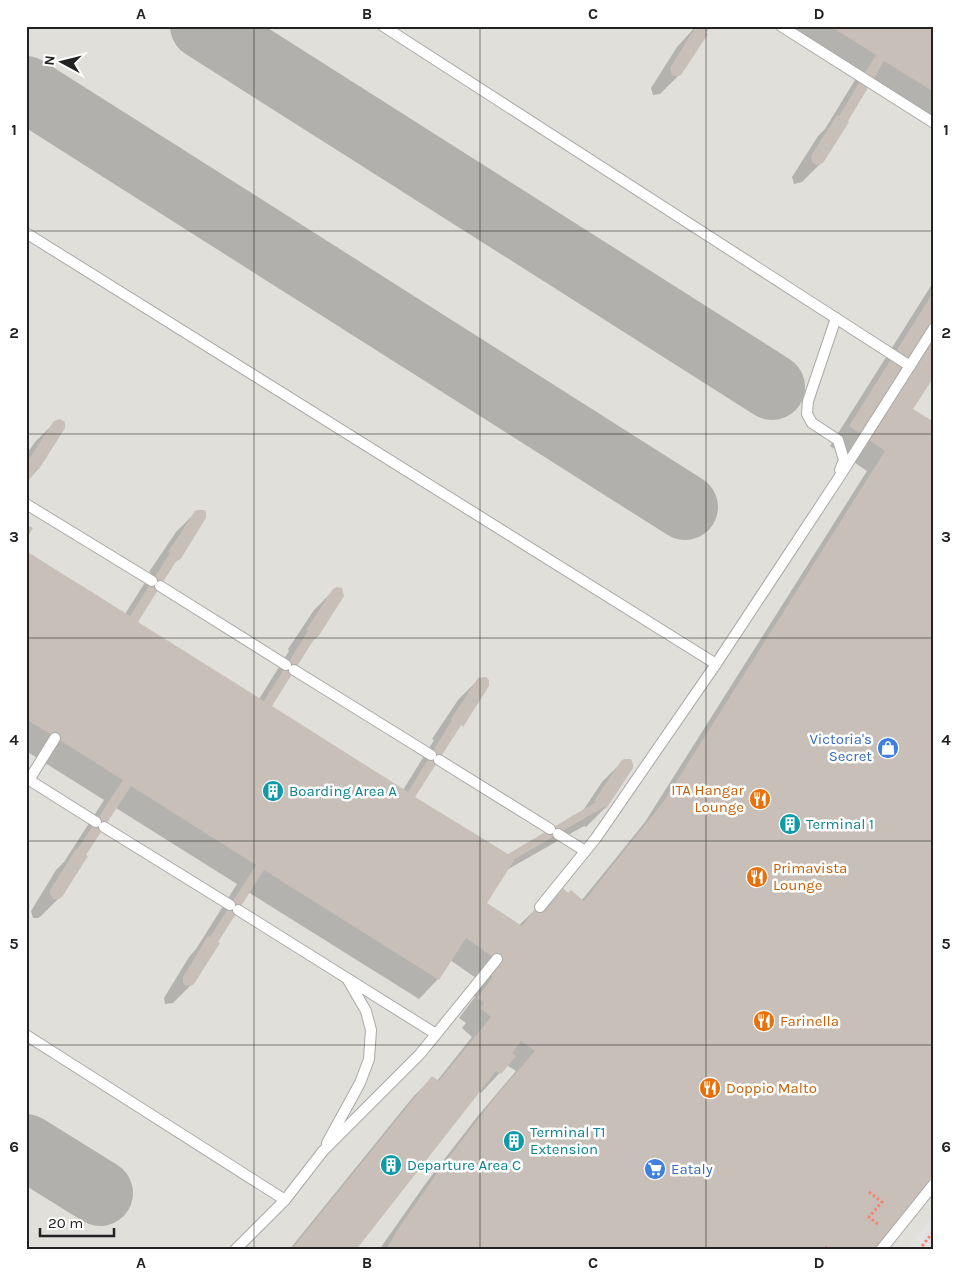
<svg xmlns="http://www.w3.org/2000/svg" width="960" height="1276" viewBox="0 0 960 1276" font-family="Karla,sans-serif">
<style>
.airport{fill:#e1dfda}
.parking{fill:#e2e2e2}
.shadow{fill:#0003}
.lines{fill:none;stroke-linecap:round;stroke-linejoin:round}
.taxiway{stroke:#b1b0ac;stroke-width:66}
.building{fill:#c7bfb8}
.lane-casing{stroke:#a9a9a9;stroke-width:12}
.path{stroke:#fa8072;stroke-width:3;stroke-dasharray:2.5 2.5;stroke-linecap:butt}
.lane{stroke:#fff;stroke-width:10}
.lane-bridge-casing{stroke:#a9a9a9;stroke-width:12;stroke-linecap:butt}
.lane-bridge{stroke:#fff;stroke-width:10}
.grid{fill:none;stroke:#222;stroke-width:1;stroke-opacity:0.55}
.labels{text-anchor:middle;stroke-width:5;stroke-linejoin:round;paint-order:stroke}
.shop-label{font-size:15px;fill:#366cbe;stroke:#fff;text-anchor:end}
.food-label{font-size:15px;fill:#c56008;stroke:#fff;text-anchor:start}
.culture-label{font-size:15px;fill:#0d838f;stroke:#fff;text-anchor:start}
.neatline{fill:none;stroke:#222;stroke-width:2}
.grid-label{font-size:16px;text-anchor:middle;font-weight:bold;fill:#222}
</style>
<rect width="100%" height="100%" fill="#f2efe9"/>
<rect class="airport" x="26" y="26" width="908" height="1224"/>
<polygon class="parking" points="934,1214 934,1245 930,1250 906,1250"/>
<g class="shadow">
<polygon points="696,26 710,26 680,74 660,94 653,95 651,88 677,47"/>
<polygon points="779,26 934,26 934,123 870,83 822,162 802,182 794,184 792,177 818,136 825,129 858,75"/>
<polygon points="934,281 934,375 912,410 887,1250 379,1250 426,1183 477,1117 516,1071 507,1065 481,1093 479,1091 354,1250 289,1250 413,1097 432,1078 437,1081 472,1037 462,1028 466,1023 459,1018 475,997 469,992 479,980 450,960 438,979 419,999 248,892 193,983 173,1003 165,1004 164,998 189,957 196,949 237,884 116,808 84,855 61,896 41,916 38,918 33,918 31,911 56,870 64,862 104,800 26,751 26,553 125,614 151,573 149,572 176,532 196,512 179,559 171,566 136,622 259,699 289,651 288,649 314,610 334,590 317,637 308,645 270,706 403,790 434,740 432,739 458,700 478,680 487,685 414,797 508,856 582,812 602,782 622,762 605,808 586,827 584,826 505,871 485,904 519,925 538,907 542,911 563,890 568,894 582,900 645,822 867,471 830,446"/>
<polygon points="55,422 64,428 38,469 26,483 26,455 35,442"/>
</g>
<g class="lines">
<g class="taxiway">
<polyline points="203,26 772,387"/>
<polyline points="26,89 685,507"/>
<polyline points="26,1147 100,1193"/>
</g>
</g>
<g class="building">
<polygon points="696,26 698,28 699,26 711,26 706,33 708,34 681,75 678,76 672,76 670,68"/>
<polygon points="830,26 934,26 934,92 884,61 848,121 849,122 823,163 816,165 812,162 811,156 837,115 839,116 876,55"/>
<polygon points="934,291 934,377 913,409 934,422 934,1193 888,1250 386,1250 398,1229 445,1162 496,1096 535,1051 521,1041 512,1053 516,1056 501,1074 496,1071 356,1250 291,1250 432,1076 439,1081 491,1017 480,1008 484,1003 477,998 493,977 487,972 497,960 466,938 439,980 264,870 218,942 220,943 194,984 191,986 185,985 183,983 183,977 208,936 210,937 256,865 131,786 86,855 88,856 62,897 59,899 53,899 50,894 50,890 76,849 77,850 123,780 26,719 26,551 130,616 170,553 168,552 195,511 198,510 204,510 206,512 206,518 180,560 178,558 138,622 264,701 308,631 306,630 333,589 336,587 342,588 344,596 318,637 316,636 272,706 408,792 452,720 451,719 478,678 486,677 489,680 489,686 463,727 461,725 415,797 508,854 596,802 594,801 621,761 624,759 631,759 633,764 633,768 606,809 604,807 515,859 487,903 522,926 538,905 545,911 563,888 568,893 571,890 584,901 664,801 885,451 849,426"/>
<polygon points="60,419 65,422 65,428 39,469 37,468 26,485 26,467 29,463 27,462 54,421"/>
<polygon points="26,524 33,528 26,539"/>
</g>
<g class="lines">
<g class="lane-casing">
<g id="lane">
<polyline points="383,26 910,366"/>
<polyline points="781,26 934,123"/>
<polyline points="26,233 716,664"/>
<polyline points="836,318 808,401 807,414 812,423 838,440 844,460 840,470"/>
<polyline points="26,504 152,581"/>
<polyline points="160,586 286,665"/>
<polyline points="294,670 431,755"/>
<polyline points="439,760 550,829"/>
<polyline points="26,778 96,822"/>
<polyline points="29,780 55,738"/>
<polyline points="104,827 230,905"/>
<polyline points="558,834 585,851"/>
<polyline points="540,907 596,838 716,664 838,479 934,328"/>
<polyline points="238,910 436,1034"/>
<polyline points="26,1035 285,1200"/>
<polyline points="327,1143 360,1083 369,1059 371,1030 366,1011 348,980"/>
<polyline points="235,1250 285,1200 323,1151 420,1054 497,959"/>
</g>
</g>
<g class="path">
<polyline points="869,1192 882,1202 869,1217 879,1225"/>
<polyline points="825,1247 829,1250"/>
<polyline points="919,1250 934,1231"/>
</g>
<use href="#lane" class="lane"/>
<g class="lane-bridge-casing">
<polyline id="lane-bridge" points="881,1250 934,1184"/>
</g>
<use href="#lane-bridge" class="lane-bridge"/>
</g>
<path class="grid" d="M254,26V1250M480,26V1250M706,26V1250M26,231H934M26,434H934M26,638H934M26,841H934M26,1045H934"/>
<defs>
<g id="shop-disc" transform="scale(1.125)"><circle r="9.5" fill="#3f7fe0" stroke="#fff"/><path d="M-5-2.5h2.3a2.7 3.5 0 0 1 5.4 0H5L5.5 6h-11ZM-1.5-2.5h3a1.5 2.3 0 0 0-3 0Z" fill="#fff"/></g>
<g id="building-disc" transform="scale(1.125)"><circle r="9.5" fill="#0f9aa8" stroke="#fff"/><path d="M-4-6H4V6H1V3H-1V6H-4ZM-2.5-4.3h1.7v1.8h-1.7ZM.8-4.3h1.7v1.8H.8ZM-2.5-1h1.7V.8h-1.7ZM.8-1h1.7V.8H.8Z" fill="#fff"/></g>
<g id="restaurant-disc" transform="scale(1.125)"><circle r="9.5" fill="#e8710a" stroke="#fff"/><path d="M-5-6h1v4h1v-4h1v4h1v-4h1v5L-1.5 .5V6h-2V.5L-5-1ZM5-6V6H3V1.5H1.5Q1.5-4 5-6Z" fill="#fff"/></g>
<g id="supermarket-disc" transform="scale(1.125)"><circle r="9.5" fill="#3f7fe0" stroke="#fff"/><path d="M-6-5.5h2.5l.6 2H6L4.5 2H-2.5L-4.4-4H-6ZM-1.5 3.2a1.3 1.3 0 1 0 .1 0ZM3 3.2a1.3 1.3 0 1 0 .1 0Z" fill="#fff"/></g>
</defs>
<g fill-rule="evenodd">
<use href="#shop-disc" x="888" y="748"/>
<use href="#building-disc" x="273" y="791"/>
<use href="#restaurant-disc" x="760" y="799"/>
<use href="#building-disc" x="790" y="824"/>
<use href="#restaurant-disc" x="757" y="877"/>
<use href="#restaurant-disc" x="764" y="1021"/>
<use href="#restaurant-disc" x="710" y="1088"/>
<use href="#building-disc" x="514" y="1141"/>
<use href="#building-disc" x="391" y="1165"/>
<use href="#supermarket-disc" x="655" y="1169"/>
</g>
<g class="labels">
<g class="shop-label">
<text x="872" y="744">Victoria's<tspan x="872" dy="17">Secret</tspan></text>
<text x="671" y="1174" text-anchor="start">Eataly</text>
</g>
<g class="food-label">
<text x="744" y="795" text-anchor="end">ITA Hangar<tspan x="744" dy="17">Lounge</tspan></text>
<text x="773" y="873">Primavista<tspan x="773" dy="17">Lounge</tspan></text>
<text x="780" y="1026">Farinella</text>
<text x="726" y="1093">Doppio Malto</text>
</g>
<g class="culture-label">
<text x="289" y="796">Boarding Area A</text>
<text x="806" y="829">Terminal 1</text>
<text x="530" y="1137">Terminal T1<tspan x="530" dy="17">Extension</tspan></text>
<text x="407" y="1170">Departure Area C</text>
</g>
</g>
<rect width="960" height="1276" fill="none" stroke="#ffffff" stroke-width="55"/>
<g transform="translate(62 62) rotate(277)" stroke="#ffffff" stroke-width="4" paint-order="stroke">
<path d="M0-4L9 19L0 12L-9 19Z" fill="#222222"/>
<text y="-8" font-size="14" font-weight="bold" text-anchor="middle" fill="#222222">N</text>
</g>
<path d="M40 1228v8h74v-8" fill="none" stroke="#222222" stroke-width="2.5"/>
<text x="48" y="1228" font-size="15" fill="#222222" stroke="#ffffff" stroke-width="4" paint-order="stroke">20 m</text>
<rect x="28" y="28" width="904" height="1220" class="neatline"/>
<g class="grid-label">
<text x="141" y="19">A</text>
<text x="367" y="19">B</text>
<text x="593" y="19">C</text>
<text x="819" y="19">D</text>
<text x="14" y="135">1</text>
<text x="946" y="135">1</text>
<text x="14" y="338">2</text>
<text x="946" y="338">2</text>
<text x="14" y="542">3</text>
<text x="946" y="542">3</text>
<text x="14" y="745">4</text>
<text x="946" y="745">4</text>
<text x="14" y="949">5</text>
<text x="946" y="949">5</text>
<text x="14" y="1152">6</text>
<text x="946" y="1152">6</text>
<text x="141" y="1268">A</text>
<text x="367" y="1268">B</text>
<text x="593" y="1268">C</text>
<text x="819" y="1268">D</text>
</g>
</svg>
